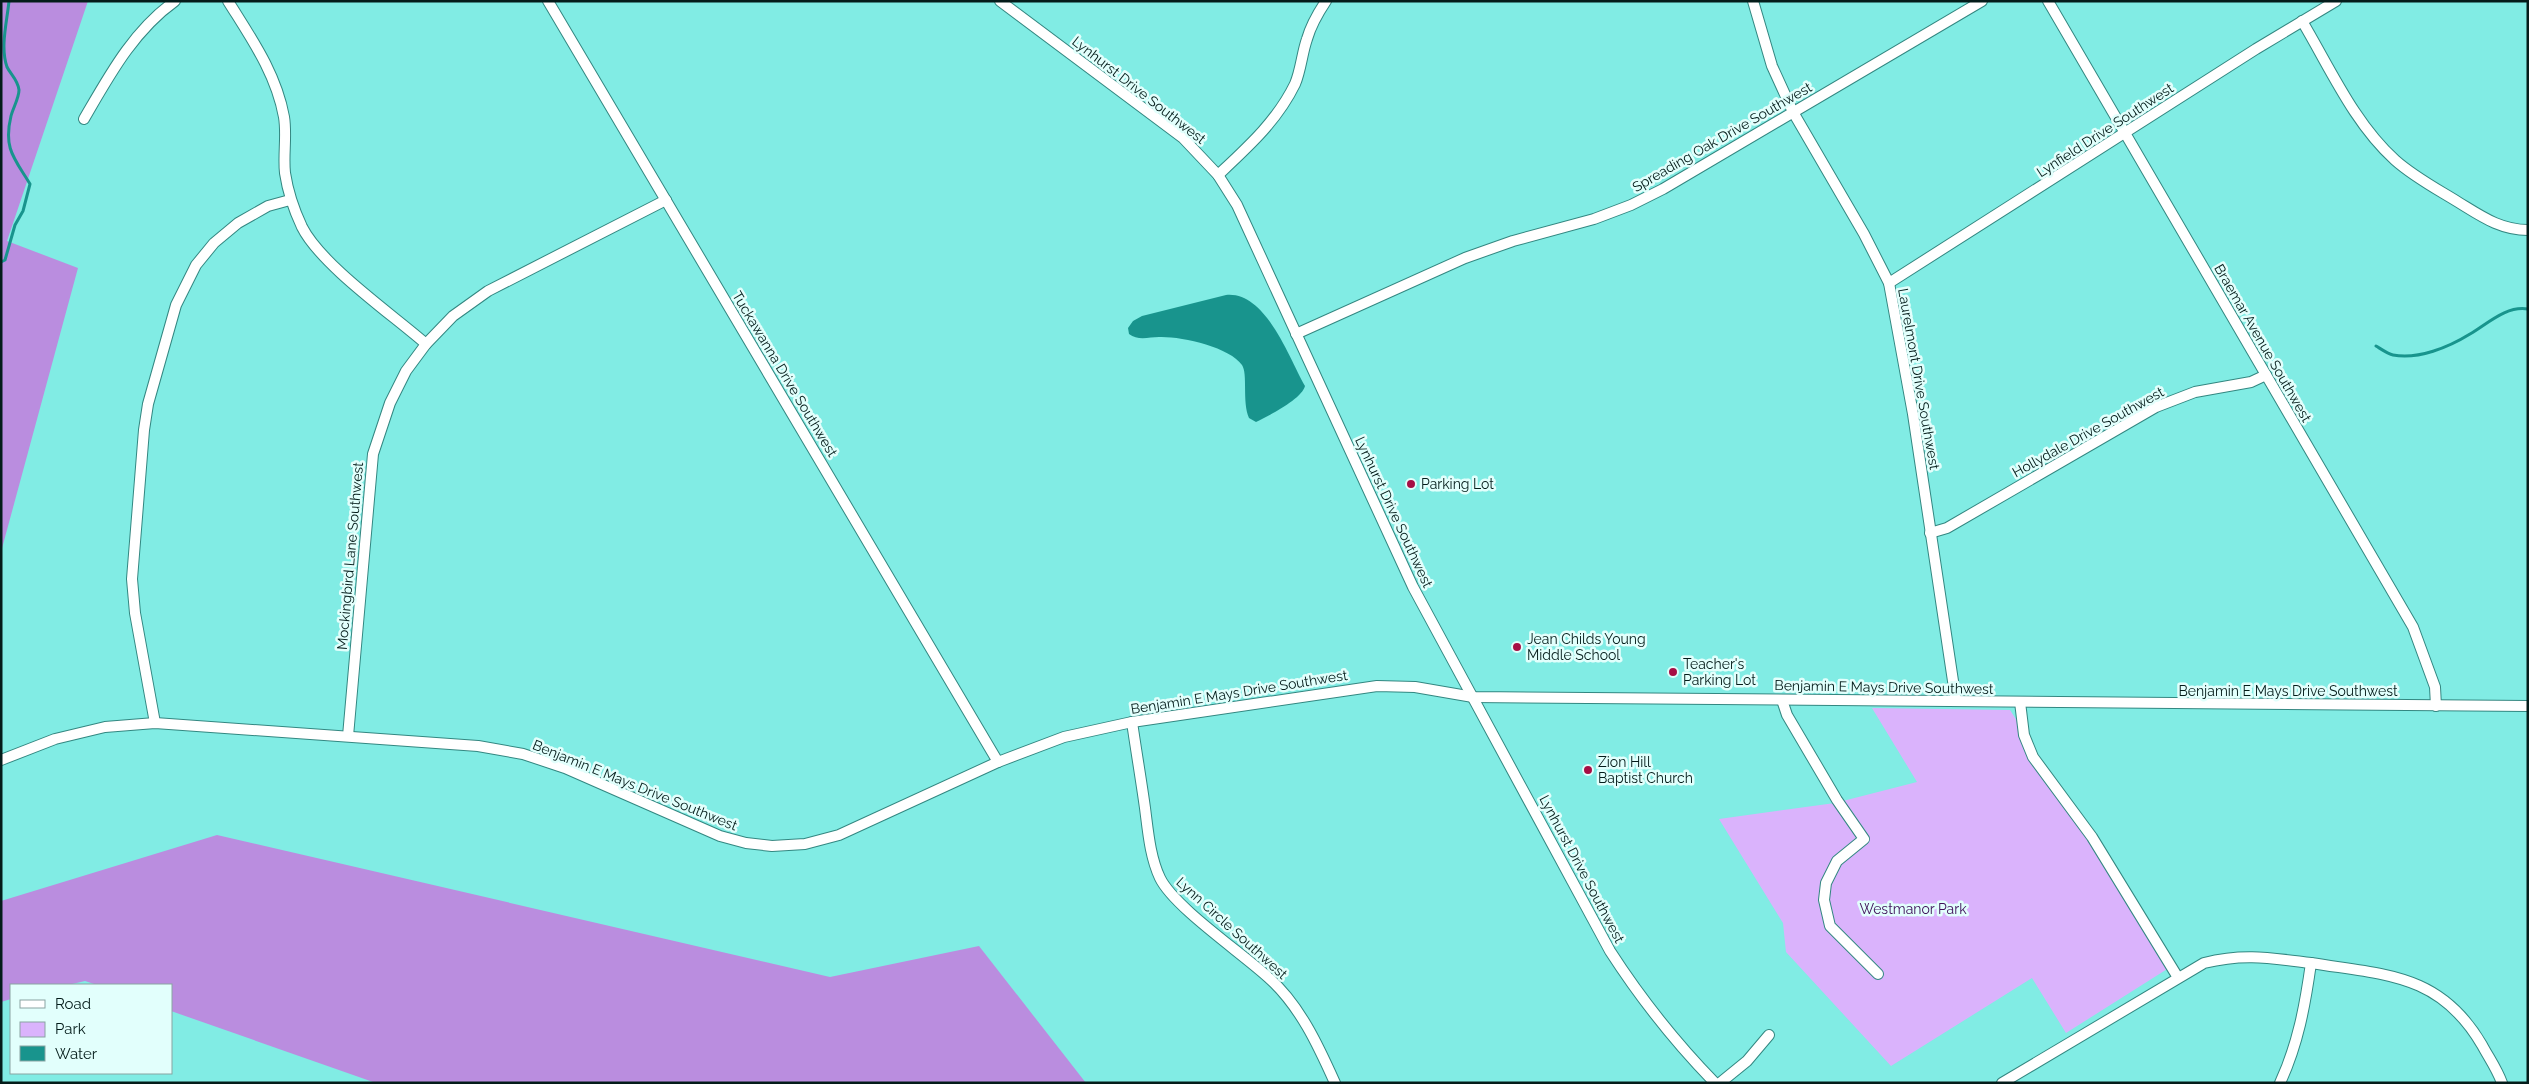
<svg xmlns="http://www.w3.org/2000/svg" width="2529" height="1084" viewBox="0 0 2529 1084" font-family="Raleway,sans-serif">
<style>
.green{fill:#dab3fc}
.forest{fill:#ba8ddf}
.water{fill:#18948d}
.lines{fill:none;stroke-linecap:round;stroke-linejoin:round}
.stream{stroke:#18948d;stroke-width:3}
.minor-casing{stroke:#338781;stroke-width:12}
.minor{stroke:#fff;stroke-width:10}
.poi-dot{fill:#a60f45;stroke:#e2fffc;stroke-width:2}
.labels{text-anchor:middle;stroke-width:5;stroke-linejoin:round;paint-order:stroke}
.street-label{font-size:14px;fill:#041c1a;stroke:#e2fffc}
.poi-label{font-size:14px;fill:#041c1a;stroke:#e2fffc;text-anchor:start}
.park-label{font-size:14px;fill:#3d0f58;stroke:#e2fffc}
</style>
<rect width="100%" height="100%" fill="#81ece4"/>
<polygon class="green" points="1872,708 2010,710 2172,966 2066,1033 2032,978 1891,1066 1786,952 1783,923 1719,819 1835,803 1917,782"/>
<g class="forest">
<polygon points="1,1 88,1 7,241 78,268 1,552"/>
<polygon points="217,835 830,977 979,946 1086,1083 376,1083 171,1011 171,985 97,985 85,981 68,985 11,985 11,999 1,1002 1,901"/>
</g>
<path class="water" d="M1226,295C1266,291 1289,358 1305,386C1302,399 1268,416 1256,422L1249,418C1242,402 1248,374 1242,365C1230,347 1180,336 1159,337C1149,337 1138,341 1129,334L1128,328L1133,321L1142,316Z"/>
<g class="lines">
<g class="stream">
<path d="M1,262L5,260L15,225L23,211L30,184C15,159 3,149 11,116C13,108 19,98 19,90C18,80 11,75 7,67C0,47 7,22 9,1"/>
<path d="M2376,346C2381,349 2388,354 2393,355C2418,360 2449,347 2470,334C2487,324 2507,305 2528,309"/>
</g>
<g class="minor-casing">
<g id="minor">
<path d="M228,1C251,38 276,73 284,117C287,135 283,155 285,173C288,193 294,210 302,227C321,265 393,315 426,344"/>
<polyline points="548,1 998,762"/>
<path d="M1000,1L1183,138L1218,175L1237,205L1413,587L1610,951C1641,999 1675,1042 1715,1083"/>
<polyline points="1753,1 1772,66 1793,112 1864,234 1889,283 1913,414 1956,701"/>
<polyline points="2048,1 2413,627 2435,687 2436,706"/>
<path d="M2302,21C2330,68 2354,123 2395,160C2414,177 2437,189 2458,202C2481,216 2500,230 2528,230"/>
<path d="M84,119C109,76 133,31 175,1"/>
<path d="M1218,175C1248,147 1277,121 1295,84C1301,70 1302,53 1307,39C1311,25 1318,13 1326,1"/>
<polyline points="1889,283 2256,49 2336,1"/>
<polyline points="1296,334 1465,258 1513,241 1594,219 1631,205 1663,189 1982,1"/>
<polyline points="1930,533 1947,528 2156,407 2195,392 2251,382 2266,375"/>
<polyline points="1782,700 1787,715 1837,800 1864,839 1837,861 1826,883 1824,900 1830,926 1878,974"/>
<polyline points="2020,702 2024,735 2033,757 2092,837 2177,976"/>
<path d="M1132,722C1136,750 1141,779 1145,808C1148,831 1150,857 1160,878C1174,907 1242,953 1269,978C1300,1006 1318,1045 1335,1083"/>
<polyline points="155,723 135,613 132,579 144,430 148,404 176,305 196,265 214,243 238,223 268,206 290,200"/>
<polyline points="348,736 373,454 390,403 406,371 426,344 453,316 488,291 666,200"/>
<polyline points="1,760 55,739 105,727 155,723 478,746 523,754 565,768 720,836 746,843 772,846 805,844 839,835 998,762 1064,737 1132,722 1377,686 1415,687 1473,697 2528,706"/>
<polyline points="1720,1083 1747,1061 1769,1035"/>
<path d="M2002,1083L2204,963C2244,953 2270,958 2311,963"/>
<path d="M2280,1083C2298,1044 2305,1006 2311,963C2385,975 2440,973 2482,1045C2489,1058 2497,1069 2502,1083"/>
</g>
</g>
<use href="#minor" class="minor"/>
</g>
<g class="poi-dot">
<circle cx="1411" cy="484" r="5"/>
<circle cx="1517" cy="647" r="5"/>
<circle cx="1673" cy="672" r="5"/>
<circle cx="1588" cy="770" r="5"/>
</g>
<g class="labels">
<g class="street-label">
<text transform="translate(1139 90) rotate(38)" y="5">Lynhurst Drive Southwest</text>
<text transform="translate(2105 130) rotate(-33)" y="5">Lynfield Drive Southwest</text>
<text transform="translate(1722 137) rotate(-30)" y="5">Spreading Oak Drive Southwest</text>
<text transform="translate(2263 343) rotate(60)" y="5">Braemar Avenue Southwest</text>
<text transform="translate(785 374) rotate(59)" y="5">Tuckawanna Drive Southwest</text>
<text transform="translate(1919 379) rotate(80)" y="5">Laurelmont Drive Southwest</text>
<text transform="translate(2088 432) rotate(-29)" y="5">Hollydale Drive Southwest</text>
<text transform="translate(1394 512) rotate(65)" y="5">Lynhurst Drive Southwest</text>
<text transform="translate(350 556) rotate(-85)" y="5">Mockingbird Lane Southwest</text>
<text transform="translate(1884 687) rotate(1)" y="5">Benjamin E Mays Drive Southwest</text>
<text x="2288" y="696">Benjamin E Mays Drive Southwest</text>
<text transform="translate(1239 692) rotate(-9)" y="5">Benjamin E Mays Drive Southwest</text>
<text transform="translate(635 785) rotate(22)" y="5">Benjamin E Mays Drive Southwest</text>
<text transform="translate(1582 869) rotate(62)" y="5">Lynhurst Drive Southwest</text>
<text transform="translate(1232 928) rotate(42)" y="5">Lynn Circle Southwest</text>
</g>
<g class="poi-label">
<text x="1421" y="489">Parking Lot</text>
<text x="1527" y="644">Jean Childs Young<tspan x="1527" dy="16">Middle School</tspan></text>
<text x="1683" y="669">Teacher's<tspan x="1683" dy="16">Parking Lot</tspan></text>
<text x="1598" y="767">Zion Hill<tspan x="1598" dy="16">Baptist Church</tspan></text>
</g>
<g class="park-label">
<text x="1913" y="914">Westmanor Park</text>
</g>
</g>
<rect width="2529" height="1084" fill="none" stroke="#041c1a" stroke-width="5"/>
<rect x="10" y="984" width="162" height="90" fill="#e2fffc" stroke="#89a4a2"/>
<rect x="20" y="1000" width="25" height="8" fill="#ffffff" stroke="#89a4a2"/>
<text x="55" y="1009" font-size="15" fill="#041c1a">Road</text>
<rect x="20" y="1022" width="25" height="15" fill="#dab3fc" stroke="#89a4a2"/>
<text x="55" y="1034" font-size="15" fill="#041c1a">Park</text>
<rect x="20" y="1046" width="25" height="15" fill="#18948d" stroke="#89a4a2"/>
<text x="55" y="1059" font-size="15" fill="#041c1a">Water</text>
</svg>
